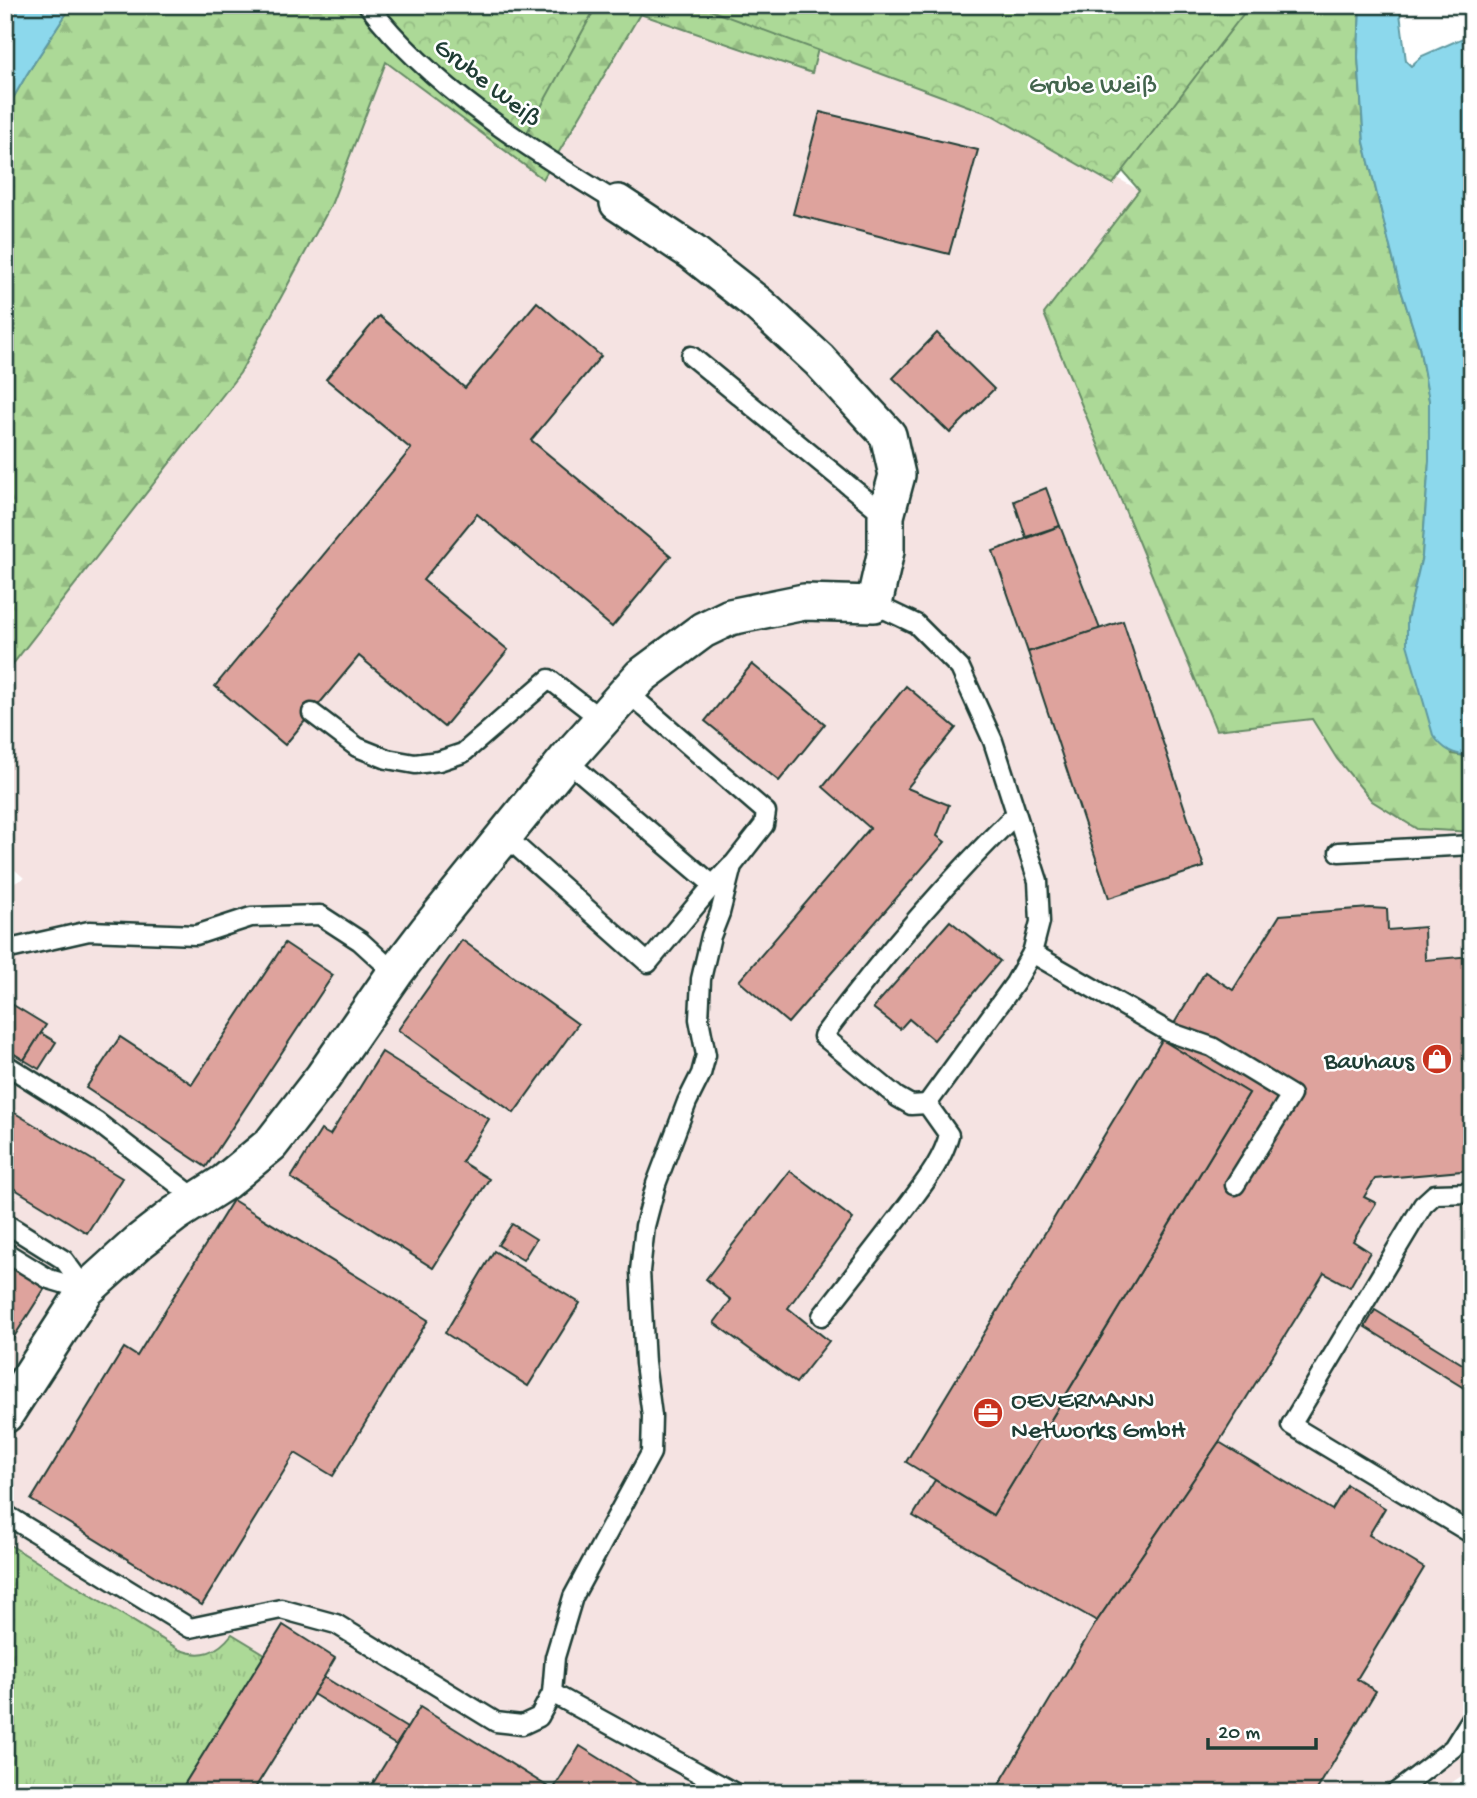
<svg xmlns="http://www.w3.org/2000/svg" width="1477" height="1798" viewBox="0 0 1477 1798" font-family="'Gochi Hand',sans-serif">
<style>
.built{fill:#f5e3e2}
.grass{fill:url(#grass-tufts);stroke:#668b66;stroke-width:2}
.forest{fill:url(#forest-firs);stroke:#668b66;stroke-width:2}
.park{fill:url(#park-crowns);stroke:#668b66;stroke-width:2}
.water{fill:#8cd8ec;stroke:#609aa2;stroke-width:2}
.building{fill:#dea39d;stroke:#1f3d34;stroke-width:2}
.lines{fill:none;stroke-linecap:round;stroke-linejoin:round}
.lane-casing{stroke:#1f3d34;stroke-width:23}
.street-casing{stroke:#1f3d34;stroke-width:40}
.lane{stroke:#fff;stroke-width:18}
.street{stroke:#fff;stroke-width:35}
.labels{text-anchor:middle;stroke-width:5;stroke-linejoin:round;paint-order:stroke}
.street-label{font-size:26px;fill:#1f3d34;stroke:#fff}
.park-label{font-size:26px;fill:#42644d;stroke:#fff}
.poi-label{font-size:26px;fill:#1f3d34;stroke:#fff;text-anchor:end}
</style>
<defs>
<pattern id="grass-tufts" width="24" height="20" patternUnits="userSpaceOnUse" patternTransform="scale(1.75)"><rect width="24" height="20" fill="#acd997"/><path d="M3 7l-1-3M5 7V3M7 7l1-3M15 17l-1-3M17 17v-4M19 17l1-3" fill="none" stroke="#94bb83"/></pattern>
<pattern id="forest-firs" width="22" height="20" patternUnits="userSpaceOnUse" patternTransform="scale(1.75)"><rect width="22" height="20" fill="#acd997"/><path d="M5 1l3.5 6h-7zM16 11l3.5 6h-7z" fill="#94bb83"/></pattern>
<pattern id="park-crowns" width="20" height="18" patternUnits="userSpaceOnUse" patternTransform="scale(1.75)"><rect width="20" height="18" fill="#acd997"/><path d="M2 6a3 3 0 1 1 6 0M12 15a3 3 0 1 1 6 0" fill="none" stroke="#94bb83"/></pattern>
</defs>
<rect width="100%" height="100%" fill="#fff"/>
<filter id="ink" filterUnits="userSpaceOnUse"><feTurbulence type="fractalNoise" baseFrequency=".0143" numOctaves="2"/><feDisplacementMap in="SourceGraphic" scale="14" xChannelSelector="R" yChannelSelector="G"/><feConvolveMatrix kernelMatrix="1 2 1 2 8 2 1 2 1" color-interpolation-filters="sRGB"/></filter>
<g filter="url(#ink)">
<polygon class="built" points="640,14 812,73 825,20 1139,190 1044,314 1337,759 1417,829 1472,832 1472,1769 1436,1793 5,1793 5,888 24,878 5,861 5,674 240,373 331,205 386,62 542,179"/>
<path class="grass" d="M5,1542L180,1650C202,1658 217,1653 232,1634L265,1654L179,1793H5Z"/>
<g class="forest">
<polygon points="72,5 1235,5 825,21 812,73 640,14 543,179 386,62 331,205 240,373 5,674 5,112 27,74"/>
<polygon points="1236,5 1360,5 1358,57 1364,142 1400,287 1419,346 1429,400 1429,461 1422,556 1407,620 1452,754 1472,757 1472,832 1417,829 1372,801 1337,759 1312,719 1216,730 1044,314 1139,190 1121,169"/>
</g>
<g class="park">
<polygon points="372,5 597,5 525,136 495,124"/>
<polygon points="696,5 1250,5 1113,184 992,115"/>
</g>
<g class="water">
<polygon points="5,5 72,5 27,74 5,112"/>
<path d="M1360,5H1399L1406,61L1411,66L1422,56L1472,34V757C1453,754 1444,751 1433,735L1407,644V620L1422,556L1429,461V400L1419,346L1400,287L1364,142L1358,57Z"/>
</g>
<g class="building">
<polygon points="820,112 978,150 949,254 793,214"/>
<polygon points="537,302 601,356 531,440 671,556 612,627 477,514 423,580 508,650 444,727 359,656 285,745 215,686 411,449 326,379 379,316 465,388"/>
<polygon points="937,333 994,389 950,433 893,378"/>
<polygon points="1046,488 1060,526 1026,537 1014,501"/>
<polygon points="1060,526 1100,629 1028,652 993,551"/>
<polygon points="1123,621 1204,867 1109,898 1028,652"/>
<polygon points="752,664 825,724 779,781 705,721"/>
<polygon points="906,686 956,728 907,788 949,805 937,836 945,842 788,1023 739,981 870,828 823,787"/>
<polygon points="1370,908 1387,909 1388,930 1424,927 1425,960 1472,956 1472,1170 1375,1179 1364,1197 1376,1203 1353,1241 1370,1252 1350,1287 1324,1273 1219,1442 1097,1621 913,1516 935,1480 993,1515 1249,1093 1162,1040 1169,1032 1205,972 1233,990 1280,915"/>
<polygon points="950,921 1000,961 934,1040 909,1019 900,1029 873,1008"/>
<polygon points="462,940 578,1024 514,1113 398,1030"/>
<polygon points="285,943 333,975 206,1167 86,1088 120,1037 192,1084"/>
<polygon points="5,1000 46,1025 24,1060 5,1048"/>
<polygon points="41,1033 56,1042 39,1069 24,1060"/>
<polygon points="1162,1040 1249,1093 993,1515 906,1462"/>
<polygon points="382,1052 489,1119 462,1162 489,1179 433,1268 291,1178 321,1130 330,1135"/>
<polygon points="5,1107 122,1178 87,1233 5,1183"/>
<polygon points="790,1171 853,1219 788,1308 829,1341 796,1383 714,1323 731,1300 706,1279"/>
<polygon points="233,1200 428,1320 333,1476 295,1453 202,1605 31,1500 124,1348 137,1356"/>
<polygon points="512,1224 536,1239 523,1260 498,1245"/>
<polygon points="494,1251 580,1303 528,1386 445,1333"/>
<polygon points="5,1263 45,1288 5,1351"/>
<polygon points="1375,1310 1472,1370 1472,1393 1365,1327"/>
<polygon points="1219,1442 1332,1510 1347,1485 1385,1508 1369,1535 1424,1568 1357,1679 1376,1691 1315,1793 1006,1793 997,1788 1097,1621"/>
<polygon points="283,1625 335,1658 324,1677 252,1793 179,1793"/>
<polygon points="324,1677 407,1728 396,1745 313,1694"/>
<polygon points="420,1707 553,1790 551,1793 367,1793"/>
<polygon points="580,1746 655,1793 551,1793"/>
</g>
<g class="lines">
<g class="lane-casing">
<g id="lane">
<path d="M368,5C431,88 531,150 618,203"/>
<polyline points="691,356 886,516"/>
<polyline points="312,713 357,747 387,759 415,764 439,761 463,753 549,679 602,720"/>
<polyline points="566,760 713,885"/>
<polyline points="505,836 648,963 713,885 731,866"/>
<polyline points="1339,852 1472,845"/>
<polyline points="5,950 89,931 196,935 251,917 320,915 360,941 395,973"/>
<polyline points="1032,953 1169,1032 1212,1047 1291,1095 1235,1185"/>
<polyline points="5,1064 97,1122 198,1200"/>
<path d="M927,1104L911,1105L897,1097L823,1036C881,958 946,882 1016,814"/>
<polyline points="1472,1193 1435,1194 1423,1205 1291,1425 1472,1534"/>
<polyline points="5,1223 64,1260 86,1290"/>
<polyline points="5,1252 49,1279 86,1290"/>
<path d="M822,1316C851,1279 880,1242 908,1205C924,1183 942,1162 949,1135L927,1104L1015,983L1032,953L1040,922L1038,881L993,741L960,668L916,624L874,604"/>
<polyline points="5,1514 190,1628 281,1609 336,1624 496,1722 522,1725 539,1717 552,1693 555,1657 573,1597 651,1453 652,1416 645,1363 640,1271 645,1226 656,1184 687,1102 701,1074 706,1055 699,1019 701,979 711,936 720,913 732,866 764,825 766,812 627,692"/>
<polyline points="552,1693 735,1793"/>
<polyline points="1395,1793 1453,1748 1472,1718"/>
</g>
</g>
<g class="street-casing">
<polyline id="street" points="5,1415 86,1290 139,1242 175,1214 225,1182 271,1144 323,1077 395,973 427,931 566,760 641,676 703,630 730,617 804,602 874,604 886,551 886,516 897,475 888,435 819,360 758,304 692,252 618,203"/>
</g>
<use href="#lane" class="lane"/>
<use href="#street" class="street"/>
</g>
</g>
<defs>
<g id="shop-disc" transform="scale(1.575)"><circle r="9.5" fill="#c8321e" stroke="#fff"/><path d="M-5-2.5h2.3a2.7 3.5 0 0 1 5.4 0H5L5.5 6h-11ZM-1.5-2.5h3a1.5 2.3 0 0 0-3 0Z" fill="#fff"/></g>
<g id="office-disc" transform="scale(1.575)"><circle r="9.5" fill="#c8321e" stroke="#fff"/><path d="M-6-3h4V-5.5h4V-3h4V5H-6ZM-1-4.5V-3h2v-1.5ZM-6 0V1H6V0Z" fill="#fff"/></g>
</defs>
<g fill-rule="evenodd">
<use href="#shop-disc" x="1437" y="1059"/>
<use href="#office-disc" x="988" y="1413"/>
</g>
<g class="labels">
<g class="street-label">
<text transform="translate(489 81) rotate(38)" y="9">Grube Weiß</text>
</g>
<g class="park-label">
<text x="1093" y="92">Grube Weiß</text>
</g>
<g class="poi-label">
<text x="1414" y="1068">Bauhaus</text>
<text x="1011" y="1407" text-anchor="start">OEVERMANN<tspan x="1011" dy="30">Networks GmbH</tspan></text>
</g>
</g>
<rect width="1477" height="1798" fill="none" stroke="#fff" stroke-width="28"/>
<rect x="14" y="14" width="1449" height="1770" fill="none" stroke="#1f3d34" stroke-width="2.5" filter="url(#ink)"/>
<path d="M1208 1738v10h108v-10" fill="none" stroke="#1f3d34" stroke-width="3.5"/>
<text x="1218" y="1738" font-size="21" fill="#1f3d34" stroke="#ffffff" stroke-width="5" paint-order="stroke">20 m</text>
</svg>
